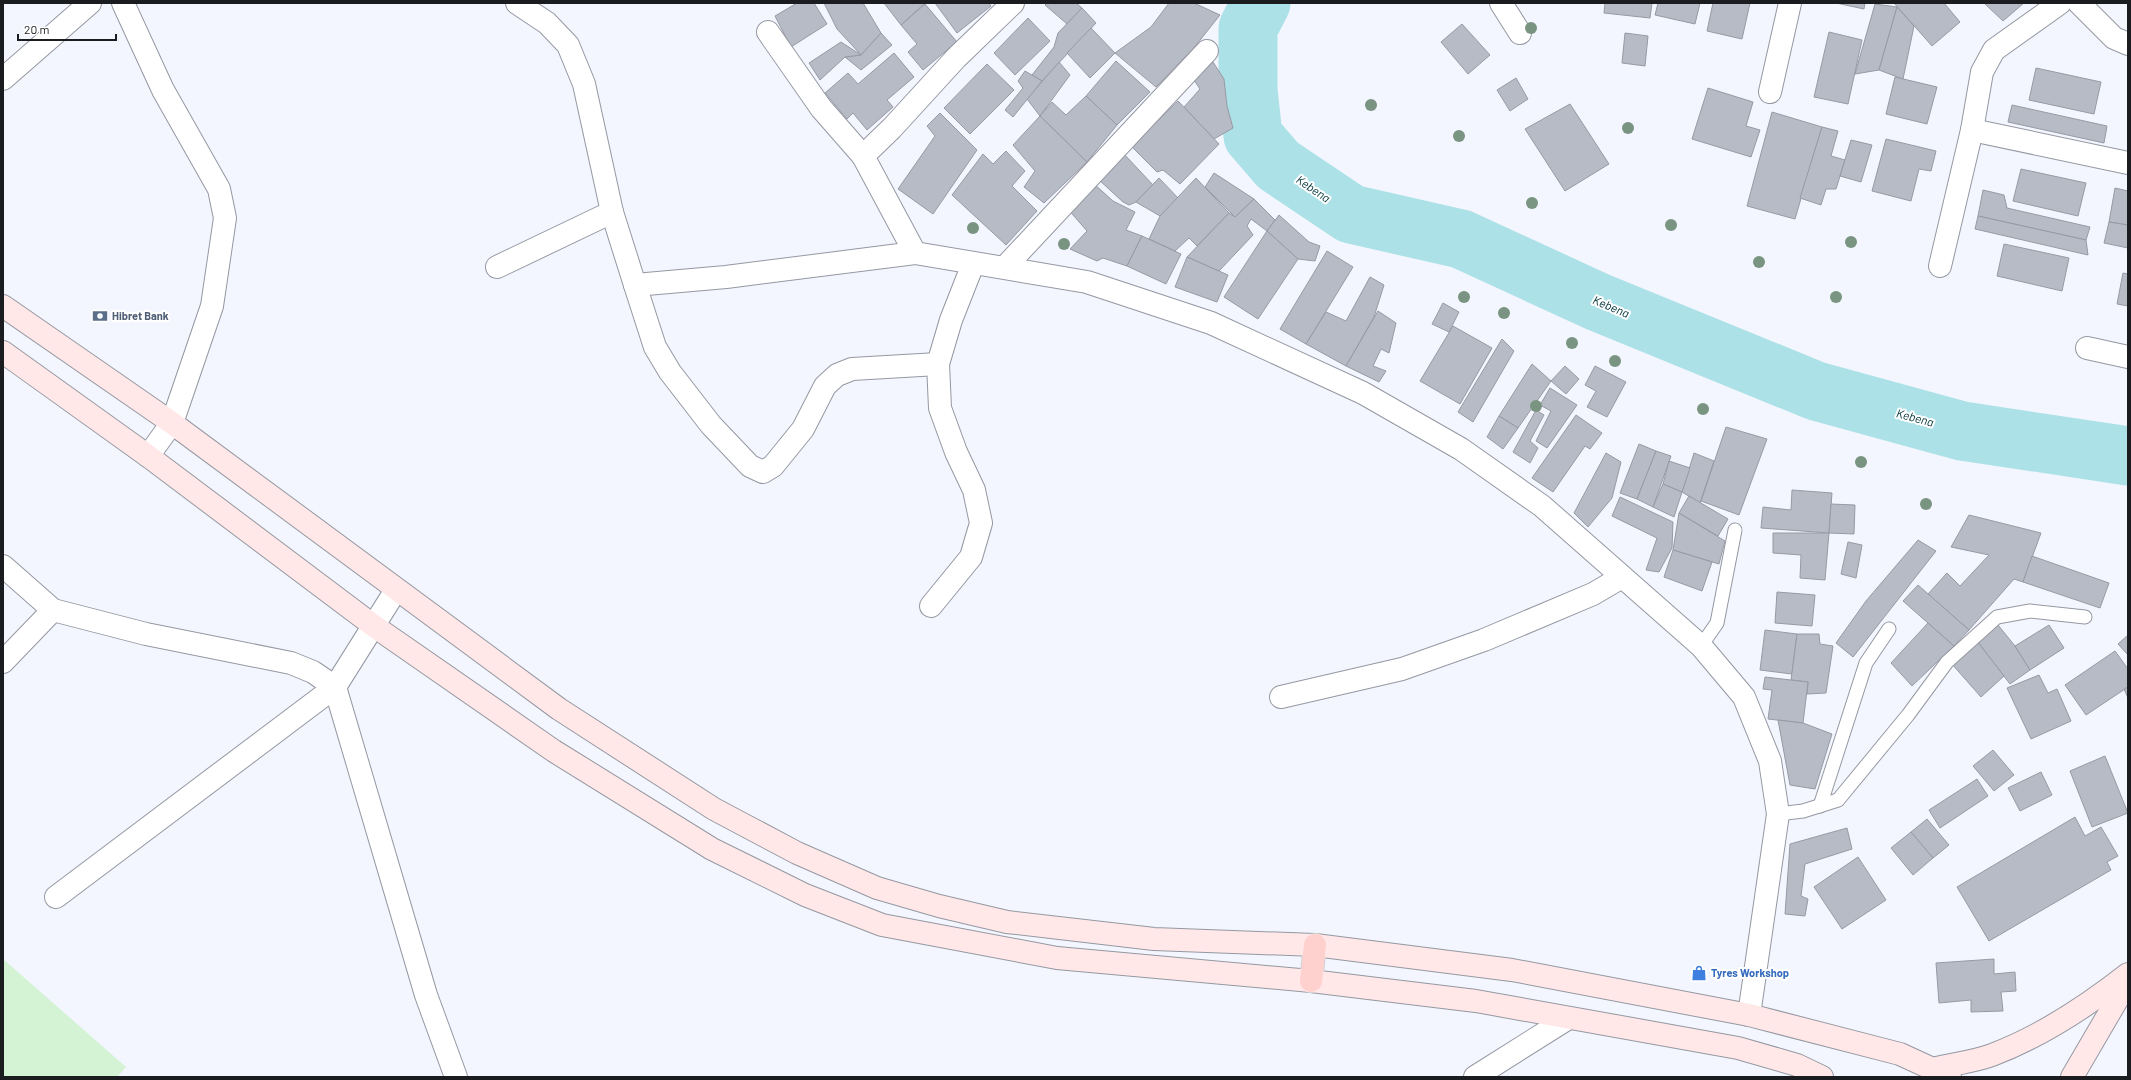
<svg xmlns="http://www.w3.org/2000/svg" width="2131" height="1080" viewBox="0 0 2131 1080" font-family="Barlow,sans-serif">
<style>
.green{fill:#d4f2d4}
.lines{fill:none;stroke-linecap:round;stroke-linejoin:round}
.river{stroke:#ace1e7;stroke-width:59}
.building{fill:#b7bbc5;stroke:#979aa4}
.lane-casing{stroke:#9598a2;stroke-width:15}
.street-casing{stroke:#9598a2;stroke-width:24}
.secondary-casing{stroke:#9598a2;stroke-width:24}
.primary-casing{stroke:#d1d2d2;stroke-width:24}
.lane{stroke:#fff;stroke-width:13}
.street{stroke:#fff;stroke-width:22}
.secondary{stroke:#ffe8e7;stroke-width:22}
.primary{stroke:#fed1ce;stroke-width:22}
.tree{fill:#799480}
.labels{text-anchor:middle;stroke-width:4;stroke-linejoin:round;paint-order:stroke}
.service-label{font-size:11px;font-weight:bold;fill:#4e5e75;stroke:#fff;text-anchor:start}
.shop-label{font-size:11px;font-weight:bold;fill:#366cbe;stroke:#fff;text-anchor:start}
.water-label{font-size:12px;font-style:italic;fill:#003338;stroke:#fff}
</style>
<rect width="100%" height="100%" fill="#f3f6fe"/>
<polygon class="green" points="3,959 126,1067 117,1077 3,1077"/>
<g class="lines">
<polyline class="river" points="1261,3 1248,28 1248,90 1253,136 1278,165 1351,214 1461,239 1598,302 1816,391 1962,431 2128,456"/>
</g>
<g class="building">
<polygon points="797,3 814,3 827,24 791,47 775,16"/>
<polygon points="824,3 863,3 881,33 861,55 837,29"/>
<polygon points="884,3 925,3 901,25"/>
<polygon points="935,3 989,3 991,6 957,33"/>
<polygon points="1047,3 1076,3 1082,8 1067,24 1045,5"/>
<polygon points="1169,3 1194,3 1220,15 1193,49 1156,87 1115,53 1151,27"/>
<polygon points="1605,3 1652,3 1650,18 1604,13"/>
<polygon points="1658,3 1700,3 1695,24 1655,15"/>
<polygon points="1713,3 1750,3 1742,39 1707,31"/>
<polygon points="1836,3 1865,3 1864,9"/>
<polygon points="1894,3 1944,3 1960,22 1932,46"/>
<polygon points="1984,3 2024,3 2003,21"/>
<polygon points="925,4 957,42 923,70 908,52 917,44 901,25"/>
<polygon points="1875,4 1897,7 1879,70 1855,74"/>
<polygon points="1897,7 1914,26 1903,79 1879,70"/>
<polygon points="1082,8 1096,23 1042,81 1032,75 1054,47 1058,33"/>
<polygon points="1028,18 1050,41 1015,75 994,53"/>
<polygon points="1462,24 1490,55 1468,74 1441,42"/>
<polygon points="1091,28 1115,53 1090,78 1067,53"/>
<polygon points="1829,32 1862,40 1848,104 1814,97"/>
<polygon points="881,33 892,45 861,70 845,57 861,55"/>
<polygon points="1625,33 1648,36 1645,66 1622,63"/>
<polygon points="841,42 861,55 845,57 820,80 809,63"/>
<polygon points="894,53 914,77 887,100 893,107 867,130 853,113 847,119 825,93 848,73 858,84"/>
<polygon points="1116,61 1150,92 1117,125 1086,96"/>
<polygon points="1059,62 1070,75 1040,116 1027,99"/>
<polygon points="1213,62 1224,79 1227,106 1233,128 1214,139 1184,107 1200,89 1194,80"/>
<polygon points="987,64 1014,90 970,134 944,108"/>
<polygon points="2036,68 2101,82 2094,114 2029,100"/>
<polygon points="1025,71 1042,81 1013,117 1005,110 1023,88 1018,81"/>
<polygon points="1895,77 1937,87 1927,124 1886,114"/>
<polygon points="1516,78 1528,99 1510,111 1497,90"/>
<polygon points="1708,88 1753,102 1746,126 1760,130 1751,157 1692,139"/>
<polygon points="1086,96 1117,125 1087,162 1040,116 1052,102 1066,115"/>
<polygon points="1178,101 1219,144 1180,184 1163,170 1157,172 1131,146"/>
<polygon points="1570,104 1609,164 1565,191 1525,129"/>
<polygon points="2012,105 2107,126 2104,143 2008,122"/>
<polygon points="1772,112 1822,127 1795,219 1747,206"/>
<polygon points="940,113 977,150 933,214 898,189 935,136 927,126"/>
<polygon points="1040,116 1087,162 1044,203 1024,187 1035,171 1013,145"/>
<polygon points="1822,127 1838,131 1831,156 1845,160 1836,189 1826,189 1821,205 1800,198"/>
<polygon points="1886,139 1936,151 1931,171 1919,169 1911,201 1872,191"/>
<polygon points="1851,140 1872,145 1861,182 1840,176"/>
<polygon points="1006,151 1025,171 1012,186 1037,211 1006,245 952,195 983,154 993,164"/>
<polygon points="1124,154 1153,185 1136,202 1129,205 1123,202 1098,179"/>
<polygon points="2021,169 2086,183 2078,216 2013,201"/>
<polygon points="1214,173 1254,199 1235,217 1205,187"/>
<polygon points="1159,178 1178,198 1160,216 1136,202"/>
<polygon points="1196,178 1229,213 1197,246 1189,238 1175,251 1149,239 1160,216"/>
<polygon points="1093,183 1113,201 1135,212 1126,230 1142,236 1127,266 1103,258 1097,261 1070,249 1087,231 1067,208"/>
<polygon points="2115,188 2128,191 2128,225 2109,222"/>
<polygon points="1983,190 2004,195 2007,208 2090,227 2086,240 1978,216"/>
<polygon points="1254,199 1275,220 1267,231 1251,219 1247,226 1253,235 1219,271 1187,257 1229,213 1235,217"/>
<polygon points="1279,215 1309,242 1320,246 1315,261 1298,259 1267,231"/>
<polygon points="1978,216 2086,240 2088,255 1975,229"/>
<polygon points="2109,222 2128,225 2128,248 2104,243"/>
<polygon points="1267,231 1298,259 1258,319 1224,297"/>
<polygon points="1142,236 1181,254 1166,284 1127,266"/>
<polygon points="2004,244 2069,258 2062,291 1997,276"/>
<polygon points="1327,251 1353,267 1306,344 1280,329"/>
<polygon points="1187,257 1228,275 1217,302 1175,287"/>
<polygon points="2123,273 2128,274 2128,306 2117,304"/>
<polygon points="1370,277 1384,285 1374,317 1346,366 1306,344 1326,312 1346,321"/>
<polygon points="1443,303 1459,312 1449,332 1432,324"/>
<polygon points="1378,311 1396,323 1389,353 1381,349 1373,366 1386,371 1379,382 1346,366"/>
<polygon points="1453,326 1492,348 1460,404 1420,381"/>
<polygon points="1502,339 1514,351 1473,422 1458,412"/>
<polygon points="1532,364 1551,381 1518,428 1499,416"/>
<polygon points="1565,366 1579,379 1566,394 1551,381"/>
<polygon points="1595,366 1626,382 1607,417 1587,407 1596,391 1585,385"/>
<polygon points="1550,388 1577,405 1547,448 1536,441 1551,411 1540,405"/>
<polygon points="1536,410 1544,415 1530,441 1538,448 1530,463 1513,452"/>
<polygon points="1576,415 1602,433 1590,449 1585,446 1553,492 1532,478"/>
<polygon points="1499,416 1518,428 1503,449 1487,437"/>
<polygon points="1726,427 1767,439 1739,515 1701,501"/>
<polygon points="1639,444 1656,451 1637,499 1620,493"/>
<polygon points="1656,451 1671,456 1653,507 1637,499"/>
<polygon points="1606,453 1621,462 1612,498 1588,527 1574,513"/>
<polygon points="1694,453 1714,461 1700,503 1682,492"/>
<polygon points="1669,461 1690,468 1682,492 1663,484"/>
<polygon points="1663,484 1682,492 1674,517 1653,507"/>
<polygon points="1792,490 1832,493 1829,533 1761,528 1763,507 1791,510"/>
<polygon points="1689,496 1728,519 1718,536 1679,513"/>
<polygon points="1620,497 1673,522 1672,548 1659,572 1646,570 1657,538 1612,516"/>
<polygon points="1831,504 1855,505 1854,534 1829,533"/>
<polygon points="1679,513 1725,541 1719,564 1673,550"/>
<polygon points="1969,515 2041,533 2023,582 2014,579 1969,630 1928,594 1947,573 1960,586 1989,555 1951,547"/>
<polygon points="1773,533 1829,533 1825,580 1800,578 1801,555 1773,553"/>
<polygon points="1918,540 1936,551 1853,657 1836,643 1866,601"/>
<polygon points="1848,542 1862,545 1856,578 1841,574"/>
<polygon points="1673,550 1712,562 1702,591 1664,577"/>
<polygon points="2032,556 2109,583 2100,608 2023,582"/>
<polygon points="1918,585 1969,630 1954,646 1903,601"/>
<polygon points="1777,592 1815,595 1812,626 1775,623"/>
<polygon points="1928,623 1954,646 1912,686 1891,663"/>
<polygon points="1998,625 2015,646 2030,670 2010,684 1977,641"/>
<polygon points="2049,625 2064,648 2030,670 2015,646"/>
<polygon points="1765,630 1797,634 1792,674 1760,670"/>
<polygon points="1797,634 1819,634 1820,644 1833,646 1826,693 1807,694 1808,682 1791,680"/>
<polygon points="2128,635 2128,655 2118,644"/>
<polygon points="1977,641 2004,676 1981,697 1951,663"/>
<polygon points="2115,651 2128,669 2128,687 2086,715 2065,685"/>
<polygon points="2039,675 2048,693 2057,689 2071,721 2031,739 2007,688"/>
<polygon points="1765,677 1808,682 1803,723 1768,719 1772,690 1763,689"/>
<polygon points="2128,687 2128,698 2124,689"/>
<polygon points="1778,720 1803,723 1832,734 1815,789 1790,785"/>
<polygon points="1993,750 2014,775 1994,791 1973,766"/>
<polygon points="2105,756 2128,813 2092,827 2070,771"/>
<polygon points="2041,772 2052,795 2020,811 2008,788"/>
<polygon points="1977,779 1988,796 1940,828 1929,810"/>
<polygon points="2075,817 2085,836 2101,827 2118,856 2107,862 2111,870 1989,941 1957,887"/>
<polygon points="1927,819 1949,845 1933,858 1911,832"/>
<polygon points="1847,828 1852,849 1805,864 1801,896 1808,899 1805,916 1785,914 1790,844"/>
<polygon points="1911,832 1933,858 1913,875 1891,848"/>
<polygon points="1858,857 1886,900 1842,929 1814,887"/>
<polygon points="1994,959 1994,974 2015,972 2016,991 2001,992 2003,1011 1971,1012 1971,1000 1939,1003 1936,963"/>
</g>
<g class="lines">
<g class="lane-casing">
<g id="lane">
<polyline points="1701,646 1717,623 1735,530"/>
<polyline points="1820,806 1866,663 1889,629"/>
<polyline points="1778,814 1803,811 1838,800 1908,715 1947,662 1997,617 2030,611 2085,617"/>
</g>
</g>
<g class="street-casing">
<g id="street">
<polyline points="123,3 163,90 219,189 225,218 212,306 172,423 148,456"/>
<polyline points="517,3 547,23 568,45 584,84 612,212 635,285 726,277 915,253 1087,282 1211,323 1363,393 1461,449 1542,506 1701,646 1744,697 1770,761 1778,814 1749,1015"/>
<polyline points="1501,3 1520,33"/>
<polyline points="2079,3 2114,38 2128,44"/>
<polyline points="768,32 821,108 863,156"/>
<polyline points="3,79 90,3"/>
<polyline points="1770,92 1790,3"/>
<polyline points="1972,130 2128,163"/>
<polyline points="915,253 863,156 892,128 956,58 1013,3"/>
<polyline points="1940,266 1972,130 1982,72 1994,50 2060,3"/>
<polyline points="497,267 612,212"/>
<polyline points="1005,267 1207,51"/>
<polyline points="635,285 655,347 670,372 711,425 750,466 763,472 773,466 803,429 825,386 837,375 852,369 938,364"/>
<polyline points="2087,348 2128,357"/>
<polyline points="3,566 53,610 146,634 291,663 313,672 335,687 426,995 456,1077"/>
<polyline points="931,606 971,557 981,523 974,490 956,452 940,408 938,364 951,320 973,264"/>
<polyline points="3,662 53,610"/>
<polyline points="1281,697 1402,669 1484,640 1593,594 1622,577"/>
<polyline points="56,897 335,687 396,590"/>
<polyline points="1475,1077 1567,1019"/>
</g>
</g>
<g class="secondary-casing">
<g id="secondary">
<polyline points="3,306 172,423 559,709 714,809 797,853 877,888 939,906 1007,922 1154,939 1315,945 1512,970 1749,1015 1900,1054 1950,1077"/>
<polyline points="3,352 148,456 374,626 554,751 712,849 805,895 882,925 1057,958 1311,981 1476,1001 1738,1048 1797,1065 1822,1077"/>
<path d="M1933,1069C1952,1064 1973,1062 1992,1055C2042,1036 2086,1007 2128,974"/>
<polyline points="2072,1077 2128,981"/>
</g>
</g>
<g class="primary-casing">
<polyline id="primary" points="1311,981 1315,945"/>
</g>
<use href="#lane" class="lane"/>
<use href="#street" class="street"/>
<use href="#secondary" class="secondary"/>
<use href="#primary" class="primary"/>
</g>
<g class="tree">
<circle cx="1531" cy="28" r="6"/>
<circle cx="1371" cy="105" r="6"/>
<circle cx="1628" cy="128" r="6"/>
<circle cx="1459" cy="136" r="6"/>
<circle cx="1532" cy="203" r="6"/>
<circle cx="1671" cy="225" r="6"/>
<circle cx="973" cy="228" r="6"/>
<circle cx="1851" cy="242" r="6"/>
<circle cx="1064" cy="244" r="6"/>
<circle cx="1759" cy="262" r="6"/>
<circle cx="1464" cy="297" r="6"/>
<circle cx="1836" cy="297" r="6"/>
<circle cx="1504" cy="313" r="6"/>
<circle cx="1572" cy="343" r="6"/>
<circle cx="1615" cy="361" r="6"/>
<circle cx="1536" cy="406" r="6"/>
<circle cx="1703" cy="409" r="6"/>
<circle cx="1861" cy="462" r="6"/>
<circle cx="1926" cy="504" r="6"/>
</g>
<defs>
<g id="bank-bare" transform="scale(1.2)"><path d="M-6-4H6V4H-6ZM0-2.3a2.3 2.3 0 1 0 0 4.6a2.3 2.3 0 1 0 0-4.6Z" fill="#5c6f8a" stroke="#fff" stroke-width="2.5" paint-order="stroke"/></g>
<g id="shop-bare" transform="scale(1.2)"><path d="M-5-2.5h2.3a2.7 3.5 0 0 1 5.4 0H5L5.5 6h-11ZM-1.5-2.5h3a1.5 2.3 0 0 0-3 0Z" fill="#3f7fe0" stroke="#fff" stroke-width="2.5" paint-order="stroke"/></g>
</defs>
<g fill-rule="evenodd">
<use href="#bank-bare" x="100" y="316"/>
<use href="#shop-bare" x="1699" y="973"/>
</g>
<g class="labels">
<g class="service-label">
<text x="112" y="320">Hibret Bank</text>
</g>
<g class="shop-label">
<text x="1711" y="977">Tyres Workshop</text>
</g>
<g class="water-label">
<text transform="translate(1313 189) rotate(34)" y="4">Kebena</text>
<text transform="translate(1611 307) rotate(23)" y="4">Kebena</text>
<text transform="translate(1915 418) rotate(15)" y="4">Kebena</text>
</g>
</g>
<rect width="2131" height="1080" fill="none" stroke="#1a1c1f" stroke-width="8"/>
<path d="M18 34v6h98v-6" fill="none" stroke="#1a1c1f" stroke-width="2"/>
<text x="24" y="34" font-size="12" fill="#1a1c1f" stroke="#ffffff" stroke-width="3" paint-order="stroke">20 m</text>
</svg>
